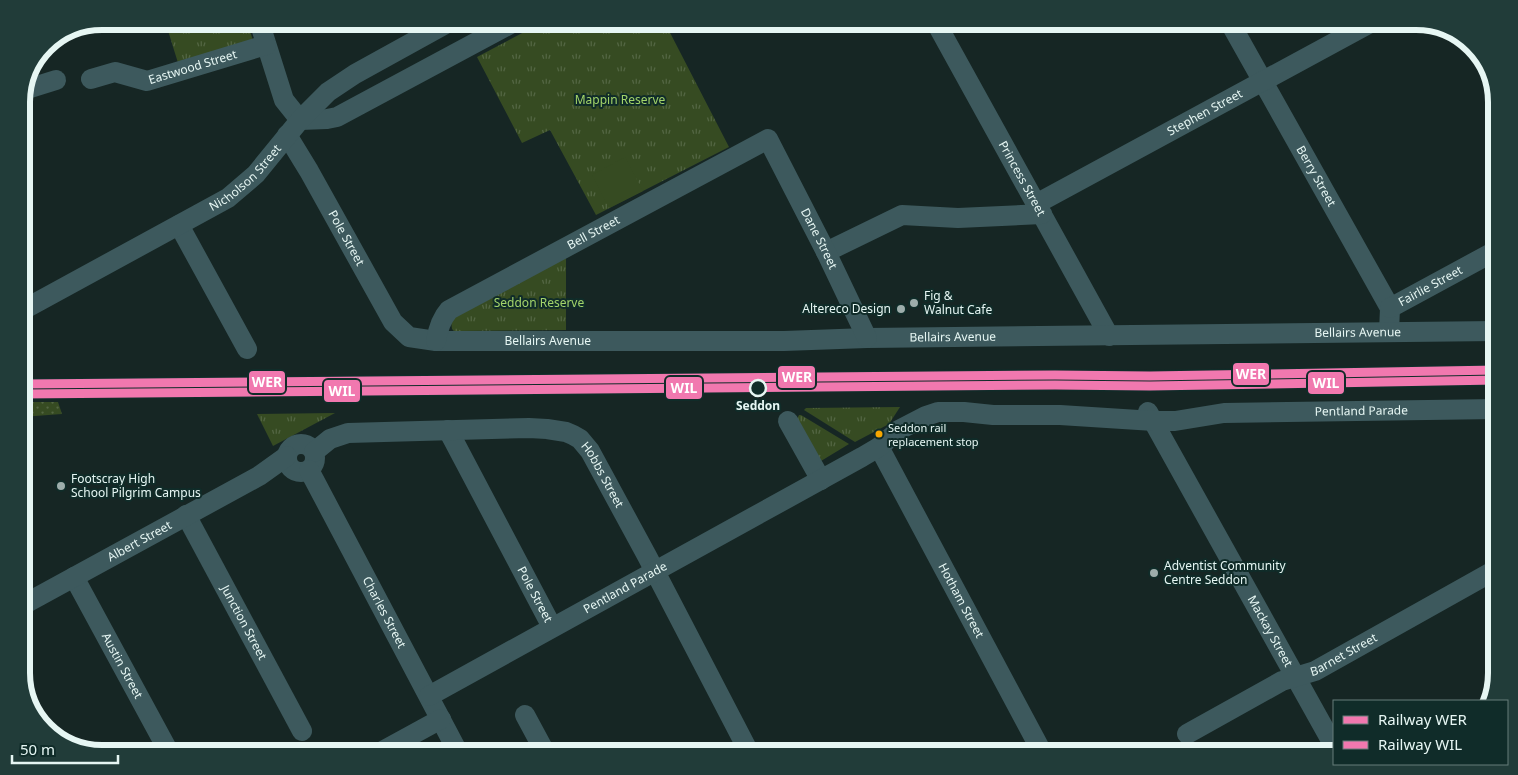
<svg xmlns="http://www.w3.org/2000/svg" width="1518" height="775" viewBox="0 0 1518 775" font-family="'Noto Sans',sans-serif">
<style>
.grass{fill:url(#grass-tufts)}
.garden{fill:url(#garden-dots)}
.pitch{fill:#364b22}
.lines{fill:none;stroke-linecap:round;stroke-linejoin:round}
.minor{stroke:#3d595d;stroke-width:20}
.rail-1-casing{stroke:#102c29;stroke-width:12}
.rail-2-casing{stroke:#102c29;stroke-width:12}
.rail-1{stroke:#f178af;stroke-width:9}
.rail-2{stroke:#f178af;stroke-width:9}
.poi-dot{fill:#9dadab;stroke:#102c29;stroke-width:2}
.stop-dot{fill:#102c29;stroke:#e6f6f3;stroke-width:2.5}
.bus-dot{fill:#f7a600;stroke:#102c29;stroke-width:2}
.labels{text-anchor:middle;stroke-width:4;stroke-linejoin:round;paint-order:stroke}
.bus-label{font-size:11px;fill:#e6f6f3;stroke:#102c29;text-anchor:start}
.street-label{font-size:12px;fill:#e6f6f3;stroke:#102c29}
.park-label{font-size:12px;fill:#a3d46a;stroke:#102c29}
.poi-label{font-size:12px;fill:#e6f6f3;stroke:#102c29;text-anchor:start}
.stop-label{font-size:12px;font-weight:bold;fill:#e6f6f3;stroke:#102c29}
.rim{fill:none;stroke:#e6f6f3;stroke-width:6}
.line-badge{stroke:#102c29;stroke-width:2}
.badge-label{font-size:14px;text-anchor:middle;font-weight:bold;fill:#fff}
</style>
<defs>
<pattern id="grass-tufts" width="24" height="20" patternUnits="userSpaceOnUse" patternTransform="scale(1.25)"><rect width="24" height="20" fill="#364b22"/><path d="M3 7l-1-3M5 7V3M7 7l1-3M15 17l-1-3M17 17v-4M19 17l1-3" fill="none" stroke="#536643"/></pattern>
<pattern id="garden-dots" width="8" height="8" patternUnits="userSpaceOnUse" patternTransform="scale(1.25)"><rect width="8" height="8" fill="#364b22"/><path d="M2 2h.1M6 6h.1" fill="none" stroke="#536643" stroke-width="1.8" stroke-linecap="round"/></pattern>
</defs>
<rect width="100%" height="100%" fill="#162624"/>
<g class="grass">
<polygon points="165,21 247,21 254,44 179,66"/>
<polygon points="545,21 664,21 729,147 596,215 550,130 522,143 477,57"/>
<polygon points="566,258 566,330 454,331 452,329 451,321 456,315"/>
<polygon points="900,407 889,424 855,442 804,410 806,408"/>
<polygon points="335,413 273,446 257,414"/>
<polygon points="799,415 801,415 849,444 821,461 797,419"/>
</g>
<polygon class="garden" points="21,402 58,402 62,414 21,417"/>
<polygon class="pitch" points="625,157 643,191 609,208 592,175"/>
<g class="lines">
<g class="minor">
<polyline points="259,21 284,100 300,120 327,119 337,117 516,21"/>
<path id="s1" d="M935,21L1109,336"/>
<path id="s2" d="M1229,21L1390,308L1389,332"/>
<path id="s3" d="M91,79L115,72L147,81L266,45"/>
<polyline points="24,90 56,80"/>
<path id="s4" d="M287,135L309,171L393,322L409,337L436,341H784L867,338L1497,331"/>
<path id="s5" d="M1036,204L1374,21"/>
<polyline points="179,225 247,349"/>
<polyline points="826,252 902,215 958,218 1042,214"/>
<path id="s6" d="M1390,308L1497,250"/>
<path id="s7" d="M21,311L228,198L256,174L300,120L328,92L355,74L451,21"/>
<path id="s8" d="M436,341C438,329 441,319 449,310L768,139L826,252L867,338"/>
<path id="s9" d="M1148,412L1334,746"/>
<polyline points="788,421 821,480"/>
<path id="s10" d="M448,430L552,627"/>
<circle cx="301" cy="458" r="14"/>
<path id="s11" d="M879,447L1043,754"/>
<path id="s12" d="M314,452L330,439L348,433L529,428L547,429L566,432L573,435L580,439L590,451L647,556L750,754"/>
<path id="s13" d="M309,470L459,754"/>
<path id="s14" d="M186,515L302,731"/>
<path id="s15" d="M74,577L170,754"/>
<path id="s16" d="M21,606L259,476L287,456"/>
<path id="s17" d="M429,696L862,457L879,447L899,430L926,416L938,412H964L993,415H1060L1154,421H1175L1224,413L1497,409"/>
<polyline points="525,715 546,754"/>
<path id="s18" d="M1187,734L1282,681L1315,671L1497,569"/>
<polyline points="377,754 441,719"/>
</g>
<g class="rail-1-casing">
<polyline id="rail-1" points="21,384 1055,375 1150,376 1497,370"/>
</g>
<g class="rail-2-casing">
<polyline id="rail-2" points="21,394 1055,385 1150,386 1497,380"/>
</g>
<use href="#rail-1" class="rail-1"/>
<use href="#rail-2" class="rail-2"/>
</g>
<g class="poi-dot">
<circle cx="914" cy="303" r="5"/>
<circle cx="901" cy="309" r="5"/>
<circle cx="61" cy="486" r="5"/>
<circle cx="1154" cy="573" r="5"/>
</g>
<circle class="stop-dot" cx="758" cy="388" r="8"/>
<circle class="bus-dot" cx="879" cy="434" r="4.5"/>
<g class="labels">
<g class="bus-label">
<text x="888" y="432">Seddon rail<tspan x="888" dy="14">replacement stop</tspan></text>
</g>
<g class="street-label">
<text dy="4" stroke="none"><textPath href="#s3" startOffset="106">Eastwood Street</textPath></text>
<text dy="4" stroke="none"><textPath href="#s5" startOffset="192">Stephen Street</textPath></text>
<text dy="4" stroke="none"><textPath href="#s2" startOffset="178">Berry Street</textPath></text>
<text dy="4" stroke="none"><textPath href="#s7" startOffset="262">Nicholson Street</textPath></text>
<text dy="4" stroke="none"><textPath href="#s1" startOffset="180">Princess Street</textPath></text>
<text dy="4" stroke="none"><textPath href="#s8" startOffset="198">Bell Street</textPath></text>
<text dy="4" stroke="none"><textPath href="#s4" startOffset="119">Pole Street</textPath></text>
<text dy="4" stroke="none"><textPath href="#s8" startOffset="508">Dane Street</textPath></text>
<text dy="4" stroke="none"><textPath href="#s6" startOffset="46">Fairlie Street</textPath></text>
<text dy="4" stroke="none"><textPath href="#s4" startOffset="1186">Bellairs Avenue</textPath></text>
<text dy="4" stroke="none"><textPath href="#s4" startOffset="781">Bellairs Avenue</textPath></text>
<text dy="4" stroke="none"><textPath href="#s4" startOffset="376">Bellairs Avenue</textPath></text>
<text dy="4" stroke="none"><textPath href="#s17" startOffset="1008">Pentland Parade</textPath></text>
<text dy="4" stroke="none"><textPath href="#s12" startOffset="316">Hobbs Street</textPath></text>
<text dy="4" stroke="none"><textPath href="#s16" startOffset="135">Albert Street</textPath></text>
<text dy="4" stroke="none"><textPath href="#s17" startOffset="224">Pentland Parade</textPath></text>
<text dy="4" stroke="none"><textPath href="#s10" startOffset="186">Pole Street</textPath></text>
<text dy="4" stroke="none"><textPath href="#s11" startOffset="174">Hotham Street</textPath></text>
<text dy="4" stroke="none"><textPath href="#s13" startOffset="161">Charles Street</textPath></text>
<text dy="4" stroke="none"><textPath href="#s14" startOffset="122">Junction Street</textPath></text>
<text dy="4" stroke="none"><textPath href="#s9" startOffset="251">Mackay Street</textPath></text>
<text dy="4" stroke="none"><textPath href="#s18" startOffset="176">Barnet Street</textPath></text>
<text dy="4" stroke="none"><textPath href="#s15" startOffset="101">Austin Street</textPath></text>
</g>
<g class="park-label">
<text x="620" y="104">Mappin Reserve</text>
<text x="539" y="307">Seddon Reserve</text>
</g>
<g class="poi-label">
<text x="924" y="300">Fig &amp;<tspan x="924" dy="14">Walnut Cafe</tspan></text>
<text x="891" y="313" text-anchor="end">Altereco Design</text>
<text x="71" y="483">Footscray High<tspan x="71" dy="14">School Pilgrim Campus</tspan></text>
<text x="1164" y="570">Adventist Community<tspan x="1164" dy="14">Centre Seddon</tspan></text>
</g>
<g class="stop-label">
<text x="758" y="410">Seddon</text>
</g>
</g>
<path d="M0 0H1518V775H0ZM102 30H1416A72 72 0 0 1 1488 102V673A72 72 0 0 1 1416 745H102A72 72 0 0 1 30 673V102A72 72 0 0 1 102 30Z" fill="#213c39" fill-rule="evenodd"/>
<path class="rim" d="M102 30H1416A72 72 0 0 1 1488 102V673A72 72 0 0 1 1416 745H102A72 72 0 0 1 30 673V102A72 72 0 0 1 102 30Z"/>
<g class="line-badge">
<rect x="1232" y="362" width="38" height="24" rx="5" fill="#f178af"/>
<rect x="777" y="365" width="39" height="24" rx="5" fill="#f178af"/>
<rect x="248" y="370" width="38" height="24" rx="5" fill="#f178af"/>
<rect x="1307" y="371" width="38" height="24" rx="5" fill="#f178af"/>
<rect x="665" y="376" width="38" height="24" rx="5" fill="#f178af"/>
<rect x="323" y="379" width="38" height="24" rx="5" fill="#f178af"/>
</g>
<g class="badge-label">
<text x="1251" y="379">WER</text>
<text x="797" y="382">WER</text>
<text x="267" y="387">WER</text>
<text x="1326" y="388">WIL</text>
<text x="684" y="393">WIL</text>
<text x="342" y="396">WIL</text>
</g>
<rect x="1333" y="700" width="175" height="65" fill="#102c29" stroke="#667d7a"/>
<rect x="1343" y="716" width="25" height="8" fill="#f178af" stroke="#667d7a"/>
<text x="1378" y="725" font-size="15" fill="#e6f6f3">Railway WER</text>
<rect x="1343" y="741" width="25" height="8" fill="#f178af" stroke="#667d7a"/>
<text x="1378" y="750" font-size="15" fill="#e6f6f3">Railway WIL</text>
<path d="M12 755v8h106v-8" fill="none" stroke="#e6f6f3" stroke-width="2.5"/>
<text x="20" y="755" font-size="15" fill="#e6f6f3" stroke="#102c29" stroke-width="4" paint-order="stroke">50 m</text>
</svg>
